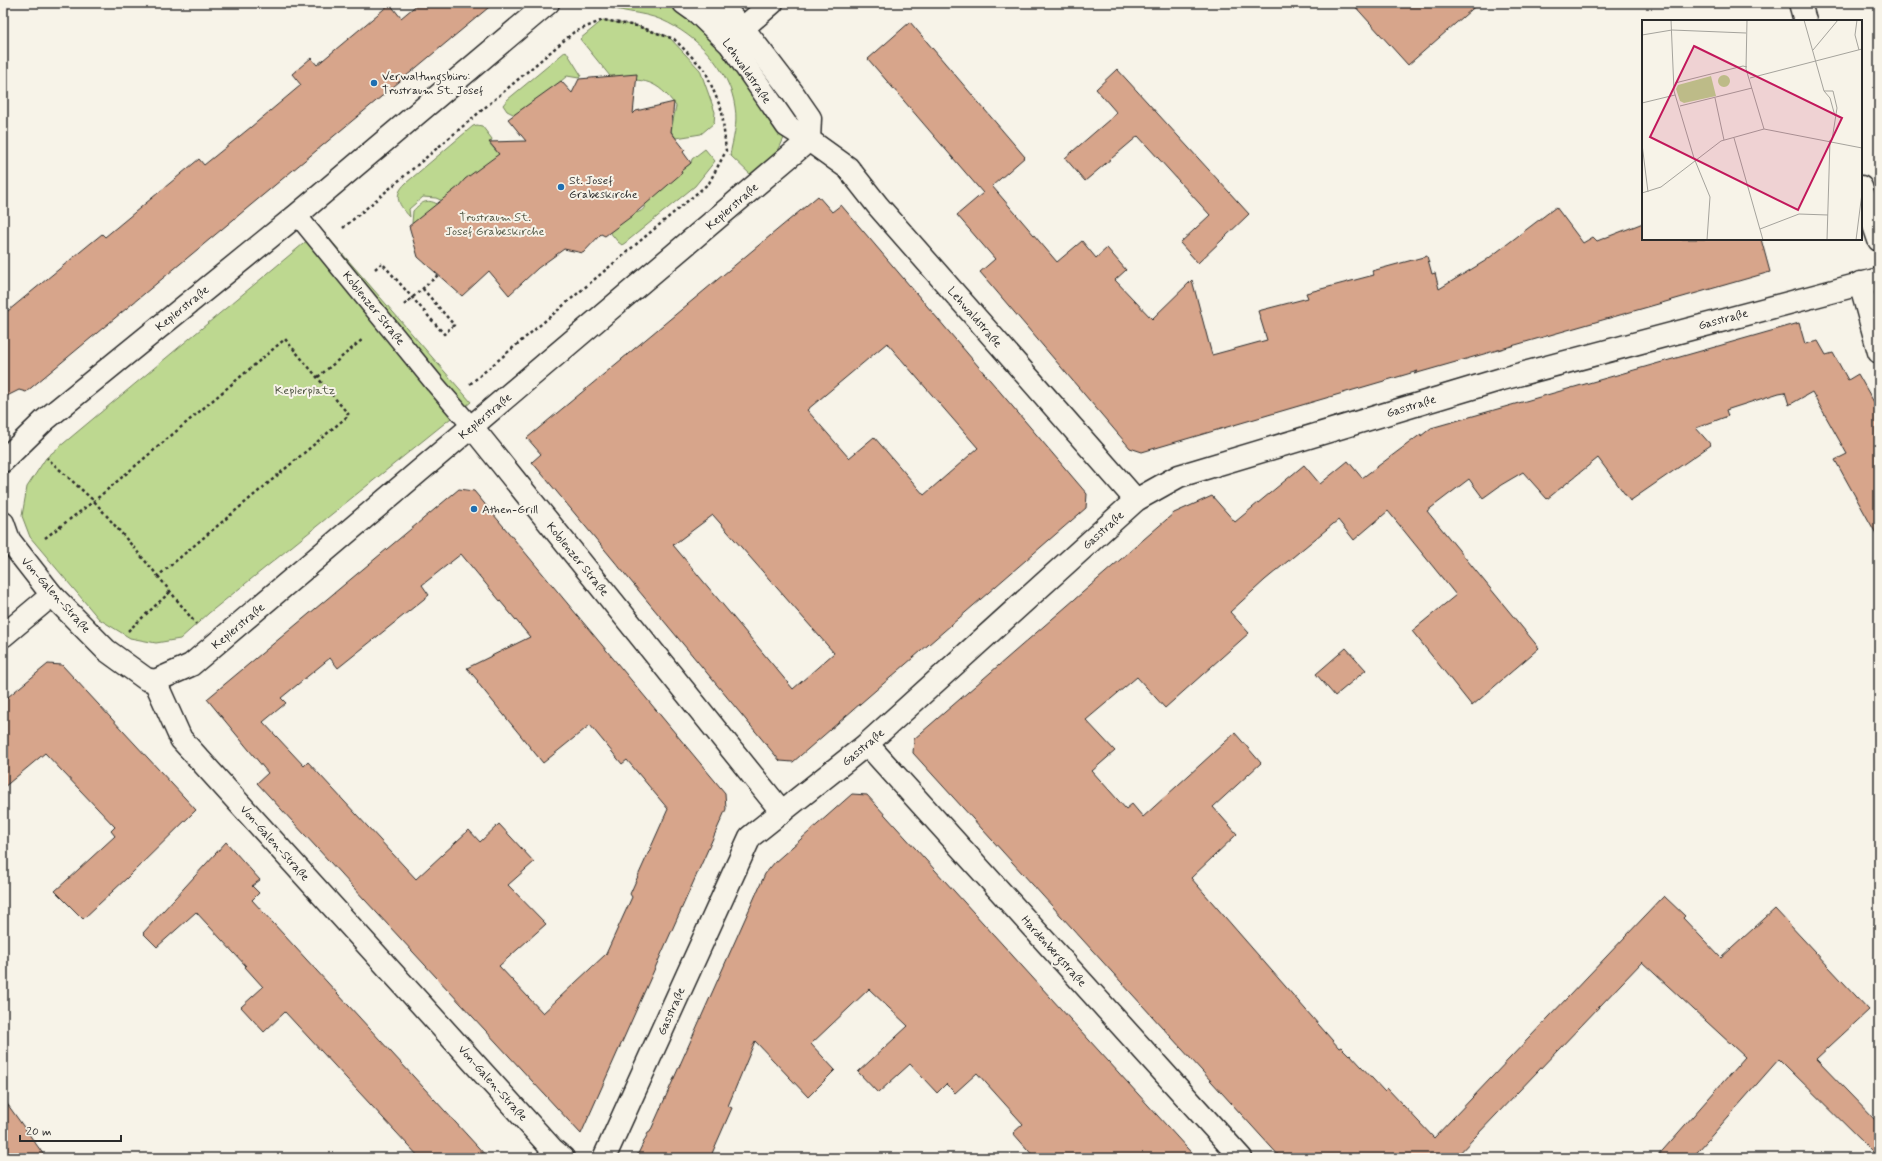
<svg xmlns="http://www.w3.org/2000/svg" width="1882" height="1161" viewBox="0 0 1882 1161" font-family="Mynerve,sans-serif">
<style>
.green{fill:#bdd890;stroke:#74825e}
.building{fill:#d7a58b;stroke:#2b2b2b;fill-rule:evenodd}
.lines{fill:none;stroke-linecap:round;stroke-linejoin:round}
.lane-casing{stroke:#2b2b2b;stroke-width:21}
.street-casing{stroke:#2b2b2b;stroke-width:25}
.path{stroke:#2b2b2b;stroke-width:2.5;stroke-dasharray:3 3;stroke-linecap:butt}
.lane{stroke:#f7f3e8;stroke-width:18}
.street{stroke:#f7f3e8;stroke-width:22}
.poi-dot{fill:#1f6fb2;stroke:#f7f3e8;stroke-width:1.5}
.labels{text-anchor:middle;stroke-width:4;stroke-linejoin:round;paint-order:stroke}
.street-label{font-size:12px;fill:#2b2b2b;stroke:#f7f3e8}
.poi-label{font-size:12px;fill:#2b2b2b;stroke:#f7f3e8;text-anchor:start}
.park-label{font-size:12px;fill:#505644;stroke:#f7f3e8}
.inset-road{fill:none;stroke:#a5a39c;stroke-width:1}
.view{fill:#c2185b;fill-opacity:0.15;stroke:#c2185b;stroke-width:2}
.inset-edge{fill:none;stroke:#2b2b2b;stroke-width:2}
</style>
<rect width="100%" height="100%" fill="#f7f3e8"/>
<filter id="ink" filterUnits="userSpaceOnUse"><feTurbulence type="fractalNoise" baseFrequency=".025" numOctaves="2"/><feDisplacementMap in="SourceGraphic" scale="8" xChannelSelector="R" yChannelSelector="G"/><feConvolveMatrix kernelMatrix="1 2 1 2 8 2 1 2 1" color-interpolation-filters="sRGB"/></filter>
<g filter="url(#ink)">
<g class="green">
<path d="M598,3H671L699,23L725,52L768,119L784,138L774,160L753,177L730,155C733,139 738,124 735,107C730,69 696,35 662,20C641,11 618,13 598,3Z"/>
<path d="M603,20L637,26L669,37L700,70L715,112L714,123L701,134L676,138L671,131L676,106C657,80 644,78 614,81L580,39Z"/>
<polygon points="566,51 581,75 579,78 567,76 519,117 507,111 503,105 507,100"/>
<path d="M477,125L482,126L492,139L490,144L502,158L487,268L418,230L412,223L413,211C420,203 427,198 437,204L439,202L443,207L445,202L436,198L423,197L409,209L410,217C399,205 392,196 406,183L473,126Z"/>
<path d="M705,149L715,161L695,186L625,243L622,245L618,242L609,231C614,227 619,222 624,218C638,209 645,217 647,196L691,163L692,159Z"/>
<polygon points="321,229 471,402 209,613 180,639 156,643 130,638 99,619 30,537 22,516 27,487 46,458"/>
</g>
<g class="building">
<polygon points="419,3 494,3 26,392 19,390 3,398 3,315 102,234 105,237 199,159 204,165 251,127 301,85 292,74 311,58 317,65 390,4 401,18"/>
<polygon points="1352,3 1479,3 1408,65"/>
<polygon points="910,22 1025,157 992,186 1057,262 1082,241 1096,258 1107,248 1126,270 1115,280 1152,319 1192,280 1212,355 1267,340 1258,311 1308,298 1306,293 1374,275 1372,271 1427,256 1432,274 1435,273 1439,289 1485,261 1556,207 1583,243 1593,237 1597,241 1643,223 1643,239 1761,239 1770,272 1414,374 1418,371 1142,452 1130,448 980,272 995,259 957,215 983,193 868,59"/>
<polygon points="1117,69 1249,214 1198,263 1180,243 1210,215 1138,136 1085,181 1065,158 1117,113 1096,89"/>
<polygon points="637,74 633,114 636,111 674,102 671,132 685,150 683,152 691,163 681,171 682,173 632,216 605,236 601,234 583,253 564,249 538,268 509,295 489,271 462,296 418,257 409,226 458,187 465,179 499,154 489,142 526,141 508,119 561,81 572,93 579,79"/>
<path d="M818,196L832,212L841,205L1087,494L1086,508L793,762L780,761L532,462L541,454L527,438ZM887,343L978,448L924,495L874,437L849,458L807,410ZM713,515L834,653L793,689L673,545Z"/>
<polygon points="1799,323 1805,344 1818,341 1826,355 1833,353 1848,380 1858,374 1879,411 1879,539 1835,460 1847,454 1812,392 1789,405 1785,392 1779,393 1726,410 1728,416 1696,428 1711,445 1630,501 1598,458 1547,499 1523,472 1501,485 1483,498 1469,479 1427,511 1539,648 1472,706 1412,631 1456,595 1388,511 1354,540 1338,520 1265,580 1230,612 1249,633 1165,708 1137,677 1086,720 1115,751 1092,771 1126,809 1132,804 1143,817 1235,733 1261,763 1213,807 1237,834 1191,878 1339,1048 1341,1047 1349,1055 1350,1054 1384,1091 1387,1088 1434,1138 1664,896 1685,916 1683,918 1721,958 1775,909 1869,1010 1816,1059 1879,1124 1879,1158 1779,1059 1692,1158 1656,1158 1745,1057 1642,962 1455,1158 1281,1158 913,753 914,739 1174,513 1212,496 1235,522 1304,465 1320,484 1348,461 1362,478 1421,434 1421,436 1431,428"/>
<path d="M459,489L474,491L725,793L726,809L581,1134L257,783L268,773L207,699ZM461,554L530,637L467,668L478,681L477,682L543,763L590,725L622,764L627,760L668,809L630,894L632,897L606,954L543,1013L499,966L546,924L508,885L534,862L499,824L480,842L469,830L416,879L308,762L304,766L263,722L286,703L281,698L330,658L338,668L429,595L422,585Z"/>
<polygon points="1346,648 1366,670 1335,696 1316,674"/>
<polygon points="48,664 62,665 196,810 127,878 83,919 55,891 115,836 111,831 115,827 45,753 3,788 3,701"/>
<polygon points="852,794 867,795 1196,1158 1035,1158 1013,1133 1023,1124 977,1073 955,1093 946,1084 937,1093 910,1064 878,1093 858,1072 908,1026 869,989 811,1044 835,1070 808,1097 755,1041 728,1106 732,1108 710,1158 636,1158 648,1133 650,1132 765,874 775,862"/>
<polygon points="226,842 260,880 252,886 259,893 252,900 488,1158 420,1158 285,1012 264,1032 241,1007 263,987 245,967 246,966 196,912 157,947 143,933"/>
<polygon points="3,1098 46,1158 3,1158"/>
</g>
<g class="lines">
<g class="lane-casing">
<polyline id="lane" points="297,215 435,384 472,427"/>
</g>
<g class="street-casing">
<g id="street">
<polyline points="684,3 698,13 730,44 787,126 809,140 848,168 878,206 1136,500"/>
<polyline points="718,3 743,28 792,92 810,118 809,140"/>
<polyline points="1800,3 1805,21"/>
<polyline points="733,40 743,28 772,3"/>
<polyline points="1861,187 1879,240"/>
<polyline points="1860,283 1879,352"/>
<polyline points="472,427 782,812"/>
<polyline points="3,461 45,420 297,215 548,3"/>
<polyline points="3,523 9,540 52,595 106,650 146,679 155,681"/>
<polyline points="3,636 52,595"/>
<polyline points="155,681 191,665 809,140"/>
<polyline points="155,681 181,739 552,1149 563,1158"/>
<polyline points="867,744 1241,1158"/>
<polyline points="604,1158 750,837 867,744 1136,500 1179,476 1502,379 1879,279"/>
</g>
</g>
<g class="path">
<polyline points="343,228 574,32 603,20 637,26 674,39 705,70 722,111 726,151 709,183 470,384"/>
<polyline points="375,269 382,263 444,334 454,325 423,289"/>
<polyline points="404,305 438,275"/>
<polyline points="318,377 363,339"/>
<polyline points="45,538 94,501 285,339 349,415 158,576 94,501 47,458"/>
<polyline points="158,576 196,624"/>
<polyline points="128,631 170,592"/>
</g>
<use href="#lane" class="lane"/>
<use href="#street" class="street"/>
</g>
</g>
<g class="poi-dot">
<circle cx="374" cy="83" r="4"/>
<circle cx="561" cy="187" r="4"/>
<circle cx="474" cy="509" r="4"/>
</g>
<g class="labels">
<g class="street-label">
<text transform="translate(747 71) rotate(55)" y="4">Lehwaldstraße</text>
<text transform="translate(732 206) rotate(-41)" y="4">Keplerstraße</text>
<text transform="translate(182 308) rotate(-39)" y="4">Keplerstraße</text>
<text transform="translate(374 308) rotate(51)" y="4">Koblenzer Straße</text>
<text transform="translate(975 317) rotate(49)" y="4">Lehwaldstraße</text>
<text transform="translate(1723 319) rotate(-15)" y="4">Gasstraße</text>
<text transform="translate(1411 406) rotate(-17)" y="4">Gasstraße</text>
<text transform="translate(485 416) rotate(-40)" y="4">Keplerstraße</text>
<text transform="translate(1103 530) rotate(-42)" y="4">Gasstraße</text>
<text transform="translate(578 559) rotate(51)" y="4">Koblenzer Straße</text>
<text transform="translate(56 595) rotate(48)" y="4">Von-Galen-Straße</text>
<text transform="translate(238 626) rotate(-40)" y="4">Keplerstraße</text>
<text transform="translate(863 747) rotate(-40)" y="4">Gasstraße</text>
<text transform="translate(275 843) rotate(48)" y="4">Von-Galen-Straße</text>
<text transform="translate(1054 951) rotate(48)" y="4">Hardenbergstraße</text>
<text transform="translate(671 1011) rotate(-66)" y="4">Gasstraße</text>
<text transform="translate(493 1083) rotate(48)" y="4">Von-Galen-Straße</text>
</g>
<g class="poi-label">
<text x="382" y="80">Verwaltungsbüro:<tspan x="382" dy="14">Trostraum St. Josef</tspan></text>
<text x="569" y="184">St. Josef<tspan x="569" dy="14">Grabeskirche</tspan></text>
<text x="482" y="513">Athen-Grill</text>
</g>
<g class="park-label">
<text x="495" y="221">Trostraum St.<tspan x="495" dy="14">Josef Grabeskirche</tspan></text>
<text x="305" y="394">Keplerplatz</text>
</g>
</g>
<g transform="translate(1642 20)">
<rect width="220" height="220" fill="#f7f3e8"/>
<path d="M76 61a6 6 0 1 1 12 0a6 6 0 1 1-12 0ZM69,56L74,76L42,83L38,81L34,69L36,65Z" fill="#bdd890"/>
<path class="inset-road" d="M29,0L32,71L52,138L68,177L65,220M105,0L104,49L122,109M162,0L182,71L188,78L193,96M215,0L213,15L217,30M0,15L30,10L104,13M171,30L196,0M108,58L220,29M33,63L101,46L105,47M182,71H191L195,88L190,120M73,78L82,120M0,83L33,75M38,86L110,68M92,118L121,220M0,124L6,172M0,173L19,167L79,121L122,109L220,128M118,209L157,194L186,195M185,220L188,120M214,220L220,173"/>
<path class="view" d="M52,26L200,98L156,190L8,117Z"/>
<rect width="220" height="220" class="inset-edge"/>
</g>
<rect width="1882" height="1161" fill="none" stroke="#f7f3e8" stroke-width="16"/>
<rect x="8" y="8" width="1866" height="1145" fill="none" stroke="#2b2b2b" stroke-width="1.5" filter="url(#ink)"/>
<path d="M20 1135v6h101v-6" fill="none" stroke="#2b2b2b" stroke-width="2"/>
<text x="26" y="1135" font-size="12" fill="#2b2b2b" stroke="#f7f3e8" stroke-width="3" paint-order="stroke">20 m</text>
</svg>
